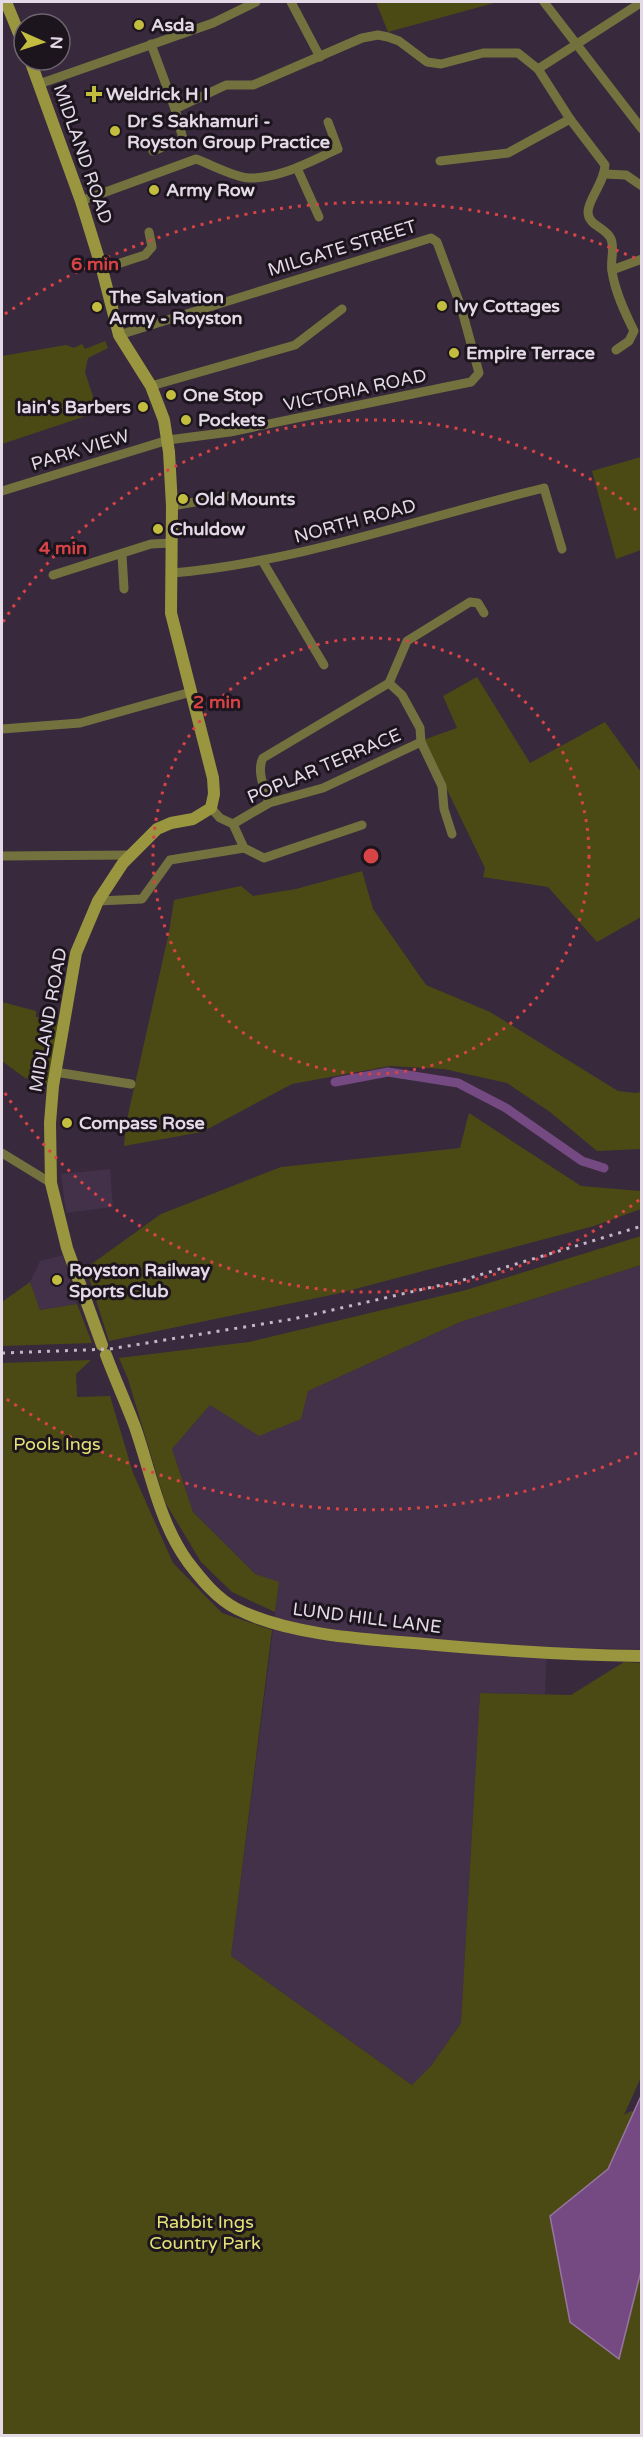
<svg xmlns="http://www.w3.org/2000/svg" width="643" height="2437" viewBox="0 0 643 2437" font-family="'Varela Round',sans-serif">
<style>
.built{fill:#433049}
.green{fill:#4c4a14}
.water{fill:#754a82;stroke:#9675a0;stroke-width:1.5}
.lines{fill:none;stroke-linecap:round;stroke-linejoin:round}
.canal{stroke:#754a82;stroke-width:9}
.minor{stroke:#73723e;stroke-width:9}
.secondary{stroke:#9a963f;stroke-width:12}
.rail{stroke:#c2b7c5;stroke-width:3;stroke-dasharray:3 6;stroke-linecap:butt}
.ring{fill:none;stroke:#d84345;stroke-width:3;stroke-dasharray:3 6}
.poi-dot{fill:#c2bd3f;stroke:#1c151e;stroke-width:2}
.labels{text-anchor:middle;stroke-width:6;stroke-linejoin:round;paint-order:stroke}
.poi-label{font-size:18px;font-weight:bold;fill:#e4dae7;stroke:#1c151e;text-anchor:start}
.street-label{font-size:18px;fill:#e4dae7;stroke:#1c151e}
.park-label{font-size:18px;fill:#e5e276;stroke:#1c151e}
.centre{fill:#d84345;stroke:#1c151e;stroke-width:3}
.ring-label{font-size:18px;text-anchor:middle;font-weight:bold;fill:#d84345;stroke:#1c151e;stroke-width:6;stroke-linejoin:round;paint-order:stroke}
</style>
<rect width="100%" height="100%" fill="#38293d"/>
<g class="built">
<polygon points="110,1169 113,1207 66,1213 61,1174"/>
<polygon points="63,1255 77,1304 40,1310 30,1282 40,1261"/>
<polygon points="641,1265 641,1649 547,1648 545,1694 480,1693 461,2023 431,2066 412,2085 231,1956 279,1583 255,1574 193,1512 172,1449 210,1405 308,1391 460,1322"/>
</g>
<g class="green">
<polygon points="376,2 498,2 388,32"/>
<polygon points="105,341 108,348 88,358 85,372 98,412 2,444 2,356 66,345 74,348 82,344 85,349"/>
<polygon points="641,457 641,550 616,559 592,471"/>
<polygon points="477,677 530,763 605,722 641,772 641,917 597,942 548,887 483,877 485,868 423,740 457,728 443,696"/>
<polygon points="362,871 373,909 426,985 490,1012 618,1091 636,1093 641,1092 641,1149 597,1151 550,1112 507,1083 444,1069 390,1066 292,1084 202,1132 124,1146 126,1124 169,932 174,900 241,886 253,896 296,889"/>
<polygon points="2,1002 36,1011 36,1017 64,1024 53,1086 25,1078 2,1061"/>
<polygon points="469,1113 581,1186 641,1191 641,1209 594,1226 336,1294 109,1341 86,1268 161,1214 281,1167 460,1148"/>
<polygon points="641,1236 641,1265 460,1322 308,1391 301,1419 259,1436 210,1405 172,1449 193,1512 255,1574 279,1582 275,1612 232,1592 201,1562 165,1502 128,1379 119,1358 249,1342 466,1290"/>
<polygon points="30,1282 40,1310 77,1304 92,1343 2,1346 2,1302"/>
<polygon points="91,1360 76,1374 77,1397 110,1396 133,1473 173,1563 222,1613 272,1630 231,1956 412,2085 431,2066 461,2023 480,1693 571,1695 624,1662 641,1663 642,2075 624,2115 631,2111 638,2113 641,2104 641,2435 2,2435 2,1363"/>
</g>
<polygon class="water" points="641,2096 641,2271 619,2359 570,2322 550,2216 608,2169"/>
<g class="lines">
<polyline class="canal" points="335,1082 388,1072 458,1083 506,1108 582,1161 604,1168"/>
<g class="minor">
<polyline points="291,2 320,57"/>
<polyline points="544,2 642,129"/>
<polyline points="151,44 175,109 183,139 153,151"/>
<polyline points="538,69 642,2"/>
<polyline points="39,84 213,23 256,2"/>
<path d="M175,109L226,85H253L362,38L378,35L388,37L399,41L427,62L441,64L483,53H518L538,69L570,119L605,165C604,184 588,199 588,212C588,226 606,227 611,239C615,249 610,261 612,271C615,292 625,313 634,331L629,341L616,350"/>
<polyline points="440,161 508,153 570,119"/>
<polyline points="297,168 319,217"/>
<polyline points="605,174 626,175 642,186"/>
<path d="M81,201L196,159C210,164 236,178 249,178C280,179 311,161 338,149L328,122"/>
<polyline points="102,269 145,255 152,247 149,232"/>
<polyline points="612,270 642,259"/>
<polyline points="151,386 295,345 342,309"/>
<polyline points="2,491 168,440 230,432 446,387 471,382 479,373 461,307 437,242 431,238 119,335"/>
<polyline points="172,506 230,496"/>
<polyline points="122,555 124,589"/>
<polyline points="263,562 324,665"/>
<path d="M172,573C300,562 420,518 544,488L562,549"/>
<polyline points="53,575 151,544 172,543"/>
<polyline points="389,683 407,641 470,602 478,603 484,613"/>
<polyline points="2,729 80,723 191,692"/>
<path d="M269,803C265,790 256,771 263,758L389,683L402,695L420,728L421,742L442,786L444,809L452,834"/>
<polyline points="211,808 220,818 233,824 269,803 323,788 421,742"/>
<polyline points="233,824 244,848 264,858 362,825"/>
<polyline points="2,856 132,855"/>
<polyline points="98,901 142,899 170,860 244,848"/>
<polyline points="55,1072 131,1084"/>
<polyline points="2,1153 51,1183"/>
</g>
<g class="secondary">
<polyline points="6,2 24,46"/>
<polyline points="30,60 81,201 102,269 119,335 151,386 164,420 169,452 172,506 171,613 213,778 214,794 211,808 193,819 171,823 157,829 123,863 98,901 76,953 53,1086 50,1123 51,1183 67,1248 102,1345"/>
<path d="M106,1355C115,1379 126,1403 135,1427C151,1473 159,1522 188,1562C201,1579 217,1599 237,1609C286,1634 360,1639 414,1643C490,1650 565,1655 642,1656"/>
</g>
<polyline class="rail" points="2,1353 110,1349 293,1319 463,1280 642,1226"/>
</g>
<g class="ring">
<circle cx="371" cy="856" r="218"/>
<path d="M639 1200A436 436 0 0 1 3 1090M3 622A436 436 0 0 1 639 512"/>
<path d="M637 1453A654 654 0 0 1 5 1398M5 314A654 654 0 0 1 637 259"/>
</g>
<g class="poi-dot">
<circle cx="139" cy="25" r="6"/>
<path d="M91 85h6v6h6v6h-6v6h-6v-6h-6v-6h6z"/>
<circle cx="115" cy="131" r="6"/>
<circle cx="154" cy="190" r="6"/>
<circle cx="442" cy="306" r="6"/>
<circle cx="97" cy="307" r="6"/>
<circle cx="454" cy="353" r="6"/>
<circle cx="171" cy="395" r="6"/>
<circle cx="143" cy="407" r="6"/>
<circle cx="186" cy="420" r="6"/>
<circle cx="183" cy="499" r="6"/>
<circle cx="158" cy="529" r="6"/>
<circle cx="67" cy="1123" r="6"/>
<circle cx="57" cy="1280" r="6"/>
</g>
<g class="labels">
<g class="poi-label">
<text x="151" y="31">Asda</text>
<text x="106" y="100">Weldrick H I</text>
<text x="127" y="127">Dr S Sakhamuri -<tspan x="127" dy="21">Royston Group Practice</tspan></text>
<text x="166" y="196">Army Row</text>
<text x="109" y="303">The Salvation<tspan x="109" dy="21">Army - Royston</tspan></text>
<text x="454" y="312">Ivy Cottages</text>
<text x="466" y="359">Empire Terrace</text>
<text x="183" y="401">One Stop</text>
<text x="131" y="413" text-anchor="end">Iain's Barbers</text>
<text x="198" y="426">Pockets</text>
<text x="195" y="505">Old Mounts</text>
<text x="170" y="535">Chuldow</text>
<text x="79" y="1129">Compass Rose</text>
<text x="69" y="1276">Royston Railway<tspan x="69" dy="21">Sports Club</tspan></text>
</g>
<g class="street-label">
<text transform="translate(83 154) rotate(71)" y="6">MIDLAND ROAD</text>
<text transform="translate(342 248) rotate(-17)" y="6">MILGATE STREET</text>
<text transform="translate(355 390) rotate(-12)" y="6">VICTORIA ROAD</text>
<text transform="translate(80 450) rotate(-17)" y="6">PARK VIEW</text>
<text transform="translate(355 521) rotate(-15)" y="6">NORTH ROAD</text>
<text transform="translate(324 766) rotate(-23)" y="6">POPLAR TERRACE</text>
<text transform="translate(48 1020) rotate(-80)" y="6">MIDLAND ROAD</text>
<text transform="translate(367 1618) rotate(7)" y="6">LUND HILL LANE</text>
</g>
<g class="park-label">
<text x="57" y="1450">Pools Ings</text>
<text x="205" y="2228">Rabbit Ings<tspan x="205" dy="21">Country Park</tspan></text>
</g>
</g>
<circle cx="371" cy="856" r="9" class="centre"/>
<g class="ring-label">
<text x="95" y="270">6 min</text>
<text x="63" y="554">4 min</text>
<text x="217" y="708">2 min</text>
</g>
<rect width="643" height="2437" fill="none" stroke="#e4dae7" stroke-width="6"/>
<g transform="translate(42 42) rotate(93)"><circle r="28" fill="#1c151e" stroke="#6c646e" stroke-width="1.5"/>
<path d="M0-4.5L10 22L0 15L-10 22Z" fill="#c2bd3f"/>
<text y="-9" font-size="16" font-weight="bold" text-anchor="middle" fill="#e4dae7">N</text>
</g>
</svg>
